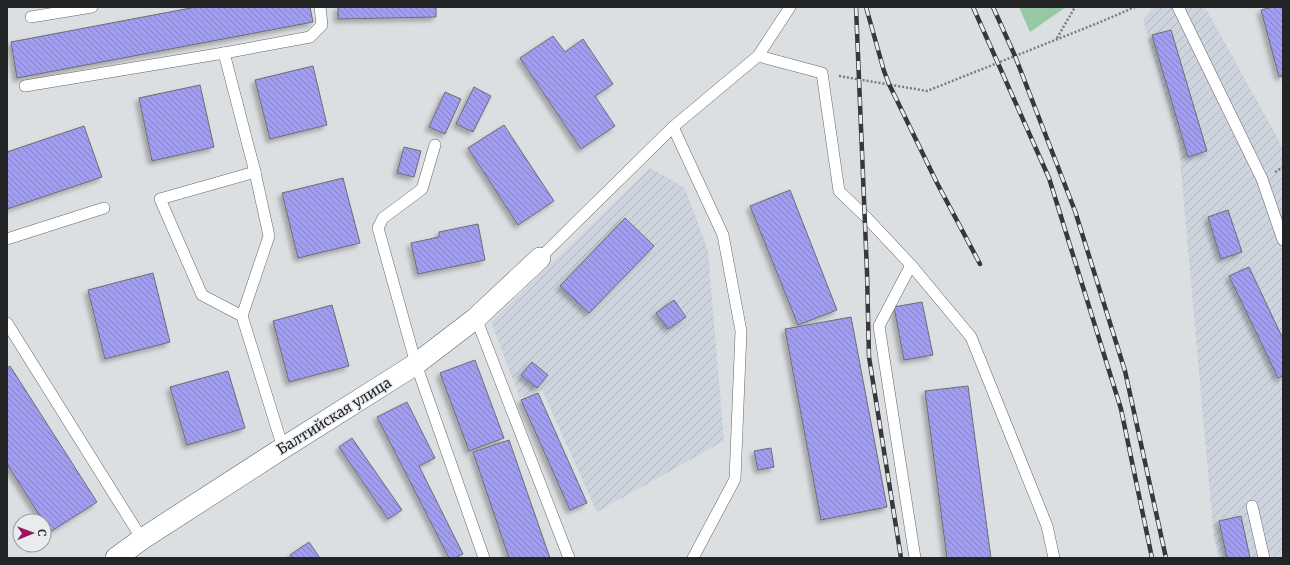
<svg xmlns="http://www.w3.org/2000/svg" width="1290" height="565" viewBox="0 0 1290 565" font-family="Merriweather,serif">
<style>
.industrial{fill:url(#industrial-furrows)}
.grass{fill:#96c8a1}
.building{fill:url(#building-back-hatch);stroke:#6d6d70;filter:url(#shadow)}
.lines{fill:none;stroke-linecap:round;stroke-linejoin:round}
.service-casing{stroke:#636668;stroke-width:12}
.minor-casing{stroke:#636668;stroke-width:22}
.path{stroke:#7a7c7f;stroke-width:2.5;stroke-dasharray:2 2;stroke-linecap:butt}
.service{stroke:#fff;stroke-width:11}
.minor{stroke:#fff;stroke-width:21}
.rail-casing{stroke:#37383b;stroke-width:4.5}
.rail{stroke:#e9ecef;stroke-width:3;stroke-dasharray:9;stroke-linecap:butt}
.labels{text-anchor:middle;stroke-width:3;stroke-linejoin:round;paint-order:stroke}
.street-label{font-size:14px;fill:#232426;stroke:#e9ecef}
</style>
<defs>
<pattern id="industrial-furrows" width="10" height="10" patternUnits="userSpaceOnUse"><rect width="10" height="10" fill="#cdd4dd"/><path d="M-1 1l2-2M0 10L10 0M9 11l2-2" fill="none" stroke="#b0b6be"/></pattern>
<pattern id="building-back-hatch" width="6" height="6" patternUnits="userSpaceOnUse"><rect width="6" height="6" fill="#a19df3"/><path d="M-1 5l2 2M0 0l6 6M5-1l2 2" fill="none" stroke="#8380c5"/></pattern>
<filter id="shadow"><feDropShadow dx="-3.5" dy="3.5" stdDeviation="2" flood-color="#0004"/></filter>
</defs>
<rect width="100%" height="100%" fill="#dcdfe2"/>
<g class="industrial">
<polygon points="1153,7 1205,7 1283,148 1283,558 1219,558 1214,538 1178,138 1143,20"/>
<polygon points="650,168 685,188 708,251 724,441 597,512 542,390 520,398 491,322"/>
</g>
<polygon class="grass" points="1019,7 1066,7 1030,32"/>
<g class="building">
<polygon points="196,7 310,7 313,22 17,78 11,42"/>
<polygon points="338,7 436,7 436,17 338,19"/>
<polygon points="1272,7 1283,7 1283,76 1279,77 1261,10"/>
<polygon points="1171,30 1207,151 1188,157 1152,35"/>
<polygon points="553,36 565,52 583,39 613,84 595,96 615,126 581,149 520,58"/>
<polygon points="313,66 327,125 270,139 255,80"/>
<polygon points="200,85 214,147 152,161 139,98"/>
<polygon points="474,87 491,96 473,132 456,124"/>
<polygon points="445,92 461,99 445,134 429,127"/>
<polygon points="504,125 554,201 518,225 468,148"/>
<polygon points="84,126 102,177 7,209 7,152"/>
<polygon points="404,147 421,151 414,177 397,173"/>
<polygon points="343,178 360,243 298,258 282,193"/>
<polygon points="790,190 837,310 798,325 750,206"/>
<polygon points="1228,210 1242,252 1221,259 1208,217"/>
<polygon points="625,218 654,246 589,313 560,286"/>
<polygon points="478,224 485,260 418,274 411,243 439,237 439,232"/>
<polygon points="1249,267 1283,339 1283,376 1278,378 1229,276"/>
<polygon points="153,273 170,342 105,359 88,290"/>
<polygon points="674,300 686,317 668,329 656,313"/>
<polygon points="922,302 933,355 904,360 894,307"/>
<polygon points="332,305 349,366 289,382 273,321"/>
<polygon points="851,317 887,507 821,520 785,329"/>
<polygon points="475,360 504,438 469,451 440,373"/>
<polygon points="532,362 548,375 537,388 521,375"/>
<polygon points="10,366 97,502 50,532 7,464 7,368"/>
<polygon points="228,371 245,428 187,445 170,387"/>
<polygon points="968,386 991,558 947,558 925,391"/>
<polygon points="538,393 587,503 570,510 521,400"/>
<polygon points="407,402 435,458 419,466 463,554 455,558 449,558 377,417"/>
<polygon points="352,438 402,510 388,519 339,447"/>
<polygon points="509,440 550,558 509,558 473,452"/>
<polygon points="771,448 774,467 758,470 754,451"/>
<polygon points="1241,516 1250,558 1227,558 1219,521"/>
<polygon points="309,542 320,558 292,558 290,555"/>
</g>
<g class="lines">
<g class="service-casing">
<g id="service">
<polyline points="1178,7 1262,179 1283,240"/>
<polyline points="31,17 92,7"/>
<polyline points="224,53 310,37 322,25 320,7"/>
<polyline points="758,56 790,7"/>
<polyline points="25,86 224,53 255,172 269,236 242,316 283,448"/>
<polyline points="673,127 723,235 741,331 735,479 693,558"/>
<polyline points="435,145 422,189 383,218 378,228 416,364 484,558"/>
<polyline points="7,239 104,208"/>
<polyline points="540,258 673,127 758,56 822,73 839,191 865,216 911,265 971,337 1047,526 1054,558"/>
<polyline points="911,265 879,326 915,558"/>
<polyline points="242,316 202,295 160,199 255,172"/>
<polyline points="476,318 569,558"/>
<polyline points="7,323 142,539"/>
<polyline points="1252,506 1264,558"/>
</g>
</g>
<g class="minor-casing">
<polyline id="minor" points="116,558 142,539 283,448 416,364 476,318 540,258"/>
</g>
<g class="path">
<polyline points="1057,38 1075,7"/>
<polyline points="839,76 927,91 1098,23 1135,7"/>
<polyline points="1275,172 1283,167"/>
</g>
<use href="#service" class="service"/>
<use href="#minor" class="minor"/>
<g class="rail-casing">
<g id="rail">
<polyline points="856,7 867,272 869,357 901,558"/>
<polyline points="866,7 884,71 889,84 937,183 980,264"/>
<polyline points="973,7 1049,178 1121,409 1152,558"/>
<polyline points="993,7 1015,56 1075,211 1125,371 1166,558"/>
</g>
</g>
<use href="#rail" class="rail"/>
</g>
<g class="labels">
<g class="street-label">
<text transform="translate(334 416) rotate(-32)" y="5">Балтийская улица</text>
</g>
</g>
<rect width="1290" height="565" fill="none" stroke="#232426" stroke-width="16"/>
<g transform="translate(32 533) rotate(89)"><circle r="19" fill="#e9ecef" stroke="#9a9c9f"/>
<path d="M0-3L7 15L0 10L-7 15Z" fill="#9e135f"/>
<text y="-6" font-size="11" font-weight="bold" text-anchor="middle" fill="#232426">С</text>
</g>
</svg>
